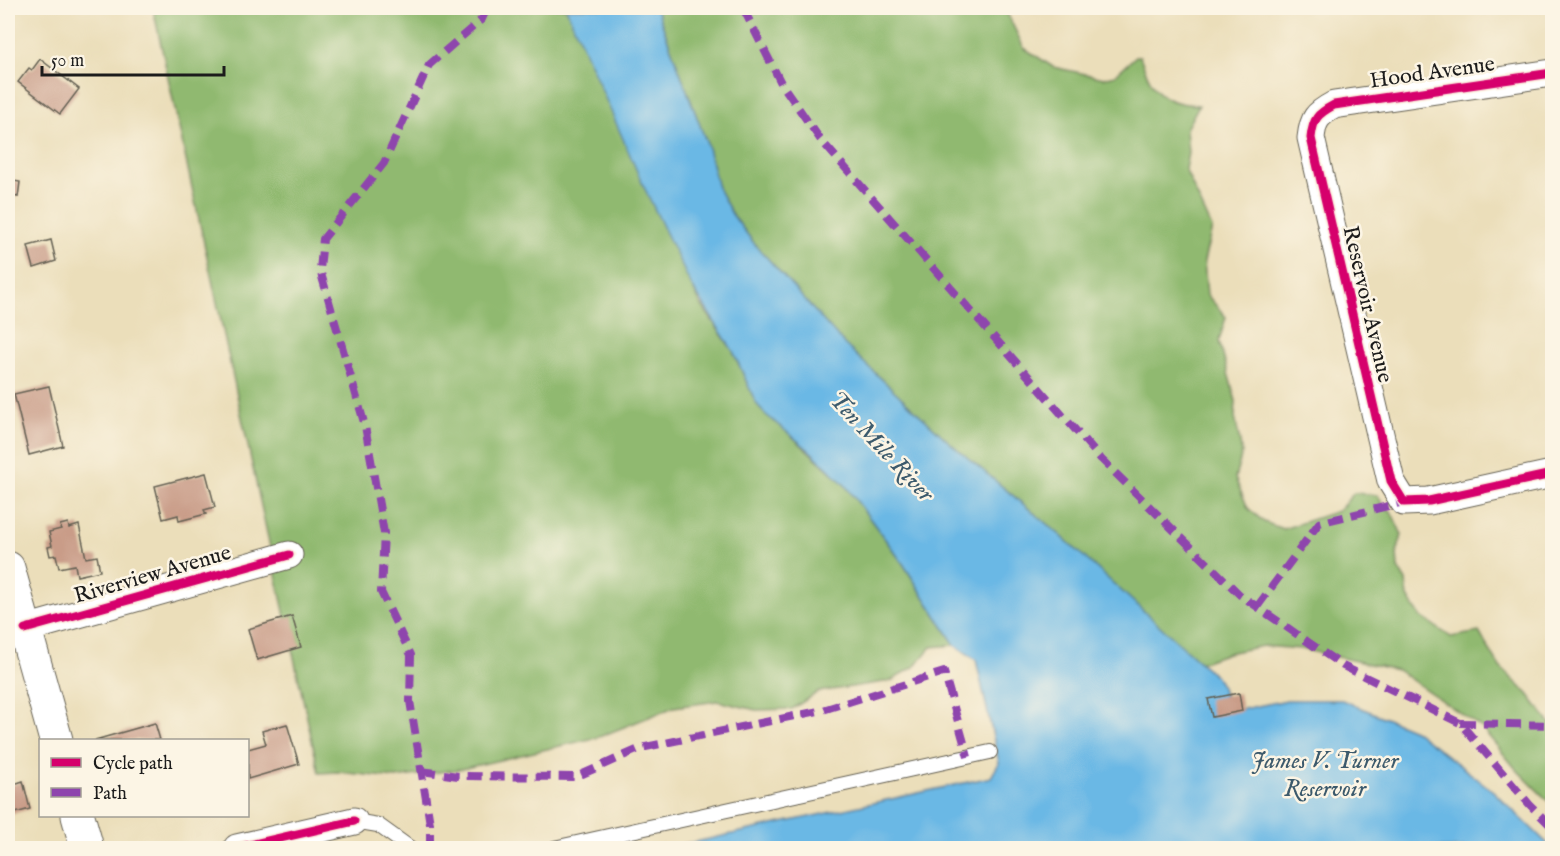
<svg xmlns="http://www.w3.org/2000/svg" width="1560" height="856" viewBox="0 0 1560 856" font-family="'IM FELL English',serif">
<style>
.forest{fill:#90b970;stroke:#566a46;stroke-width:1.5}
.water{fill:#6bb8e5;stroke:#446a80;stroke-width:1.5}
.building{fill:#c99c88}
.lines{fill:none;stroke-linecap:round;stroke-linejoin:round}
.service-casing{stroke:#646053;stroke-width:16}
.minor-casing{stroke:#646053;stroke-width:29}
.tertiary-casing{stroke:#646053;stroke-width:35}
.service{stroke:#fff;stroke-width:14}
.minor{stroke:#fff;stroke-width:27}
.tertiary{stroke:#fff;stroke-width:33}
.quiet{stroke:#8e44ad;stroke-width:8;stroke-dasharray:15 8;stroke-linecap:butt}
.cycleway-casing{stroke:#fcf5e5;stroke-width:13}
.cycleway{stroke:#d6006c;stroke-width:9}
.labels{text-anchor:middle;stroke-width:5;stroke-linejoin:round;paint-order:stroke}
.street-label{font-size:22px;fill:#1c1c1c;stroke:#fcf5e5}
.water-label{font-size:24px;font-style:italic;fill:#3c5a6c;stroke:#fcf5e5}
</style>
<rect width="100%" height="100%" fill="#fcf5e5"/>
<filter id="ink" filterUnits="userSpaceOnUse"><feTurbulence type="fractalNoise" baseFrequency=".0167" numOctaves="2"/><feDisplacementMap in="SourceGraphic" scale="12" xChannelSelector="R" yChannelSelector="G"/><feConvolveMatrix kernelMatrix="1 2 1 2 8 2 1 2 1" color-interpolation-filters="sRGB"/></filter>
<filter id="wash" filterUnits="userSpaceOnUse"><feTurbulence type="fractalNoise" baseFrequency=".008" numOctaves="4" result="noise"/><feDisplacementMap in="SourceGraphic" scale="24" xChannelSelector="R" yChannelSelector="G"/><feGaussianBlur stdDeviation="1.35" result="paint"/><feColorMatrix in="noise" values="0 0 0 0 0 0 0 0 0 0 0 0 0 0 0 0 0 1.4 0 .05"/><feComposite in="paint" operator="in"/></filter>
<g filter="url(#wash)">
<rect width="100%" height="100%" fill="#ebdeba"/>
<g class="forest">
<polygon points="153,8 566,8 700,303 733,351 756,403 845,485 902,562 955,645 931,647 914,667 891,681 818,692 792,709 756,710 717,701 674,707 599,737 461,769 396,778 338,772 319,773"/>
<path d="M656,8H1008L1007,13L1024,48L1053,67L1104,78L1115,75L1136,56H1140C1152,90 1160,104 1199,105L1186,129L1188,153L1185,169L1212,228L1204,261L1207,295L1226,317L1219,341L1236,401L1235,417L1242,453L1235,478L1248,508L1264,522L1283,529L1338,511L1354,493L1378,495L1383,506L1391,511L1402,535L1397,552L1398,568L1406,581L1408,597L1420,616L1451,637L1479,632L1500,667L1528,694L1552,726V805L1516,769L1482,728L1397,670L1301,649L1263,646L1228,653L1200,663L1060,535L949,442L844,344L753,242L732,214L718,188L707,144Z"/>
</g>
<polygon class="water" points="566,8 656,8 707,144 718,188 732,214 753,242 844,344 949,442 1060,535 1216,677 1222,687 1228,712 1287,700 1342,700 1414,730 1493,791 1552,848 668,848 991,777 999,763 976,660 955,645 902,562 845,485 809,450 765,414 756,403 733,351 691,285 643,185"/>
<g id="blocks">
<g class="building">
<polygon points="40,59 79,89 60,114 18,82 29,68 32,70"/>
<polygon points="8,180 20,182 18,197 8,195"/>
<polygon points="51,240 56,261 34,268 28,246"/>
<polygon points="49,386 63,446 29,455 14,394"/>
<polygon points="206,473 215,507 204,510 206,514 179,521 178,515 163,519 155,486"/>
<polygon points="68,523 69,528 79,525 86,558 97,556 100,571 77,576 75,565 59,568 56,555 50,556 48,547 52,546 49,532 61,529 60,525"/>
<polygon points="292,616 301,647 257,660 248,629"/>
<polygon points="1239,693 1242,711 1212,717 1208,699"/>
<polygon points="155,723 160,740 95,740"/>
<polygon points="287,724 299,764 248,779 248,749 266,744 262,731"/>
<polygon points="23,781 30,809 8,815 8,786"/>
</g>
</g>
</g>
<g filter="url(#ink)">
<use href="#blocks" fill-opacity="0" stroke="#646053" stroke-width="1.5"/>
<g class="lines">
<g class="service-casing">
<g id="service">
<polyline points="354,821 378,825 410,848"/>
<polyline points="554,848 990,752"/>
</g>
</g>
<g class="minor-casing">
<g id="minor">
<path d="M1552,73L1334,105C1317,114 1313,119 1311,138L1391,481L1404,502L1429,501L1552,474"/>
<polyline points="25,629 289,555"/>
<polyline points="237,848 354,821"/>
</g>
</g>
<g class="tertiary-casing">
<g id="tertiary">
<polyline points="8,568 56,740"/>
<polyline points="78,816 87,848"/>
</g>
</g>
<use href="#service" class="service"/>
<use href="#minor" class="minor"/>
<use href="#tertiary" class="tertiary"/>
<g class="quiet">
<polyline points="743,8 781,83 820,139 1101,459 1240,595 1343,666 1460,723 1530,805 1552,827"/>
<polyline points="1257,607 1319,523 1404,502"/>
<polyline points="1460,723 1552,725"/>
<polyline points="421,771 458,776 576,777 641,748 823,710 944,672 968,757"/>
<polyline points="430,848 430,824 410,701 411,655 381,592 384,533 365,426 320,270 323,239 384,163 429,65 482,19 487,8"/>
</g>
<g class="cycleway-casing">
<g id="cycleway">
<path d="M1552,73L1334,105C1317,114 1313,119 1311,138L1391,481L1404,502L1429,501L1552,474"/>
<polyline points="25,629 289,555"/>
<polyline points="237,848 354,821"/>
</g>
</g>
<use href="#cycleway" class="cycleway"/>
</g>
</g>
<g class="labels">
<g class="street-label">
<text transform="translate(1432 71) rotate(-8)" y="8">Hood Avenue</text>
<text transform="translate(1369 304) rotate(77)" y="8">Reservoir Avenue</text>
<text transform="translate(152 573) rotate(-16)" y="8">Riverview Avenue</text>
</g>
<g class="water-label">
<text transform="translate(882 446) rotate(47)" y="8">Ten Mile River</text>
<text x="1325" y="768">James V. Turner<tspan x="1325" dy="28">Reservoir</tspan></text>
</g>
</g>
<rect width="1560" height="856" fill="none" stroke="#fcf5e5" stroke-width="30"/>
<rect x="39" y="739" width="210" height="78" fill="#fcf5e5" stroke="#a29e95" stroke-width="1.5"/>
<rect x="51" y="758" width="30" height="9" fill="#d6006c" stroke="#a29e95" stroke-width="1.5"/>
<text x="93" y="769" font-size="18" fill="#1c1c1c">Cycle path</text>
<rect x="51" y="788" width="30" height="9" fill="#8e44ad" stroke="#a29e95" stroke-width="1.5"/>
<text x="93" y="799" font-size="18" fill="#1c1c1c">Path</text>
<path d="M42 66v9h182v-9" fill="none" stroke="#1c1c1c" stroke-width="3"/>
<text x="51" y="66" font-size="18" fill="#1c1c1c" stroke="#fcf5e5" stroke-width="4.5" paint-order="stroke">50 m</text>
</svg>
